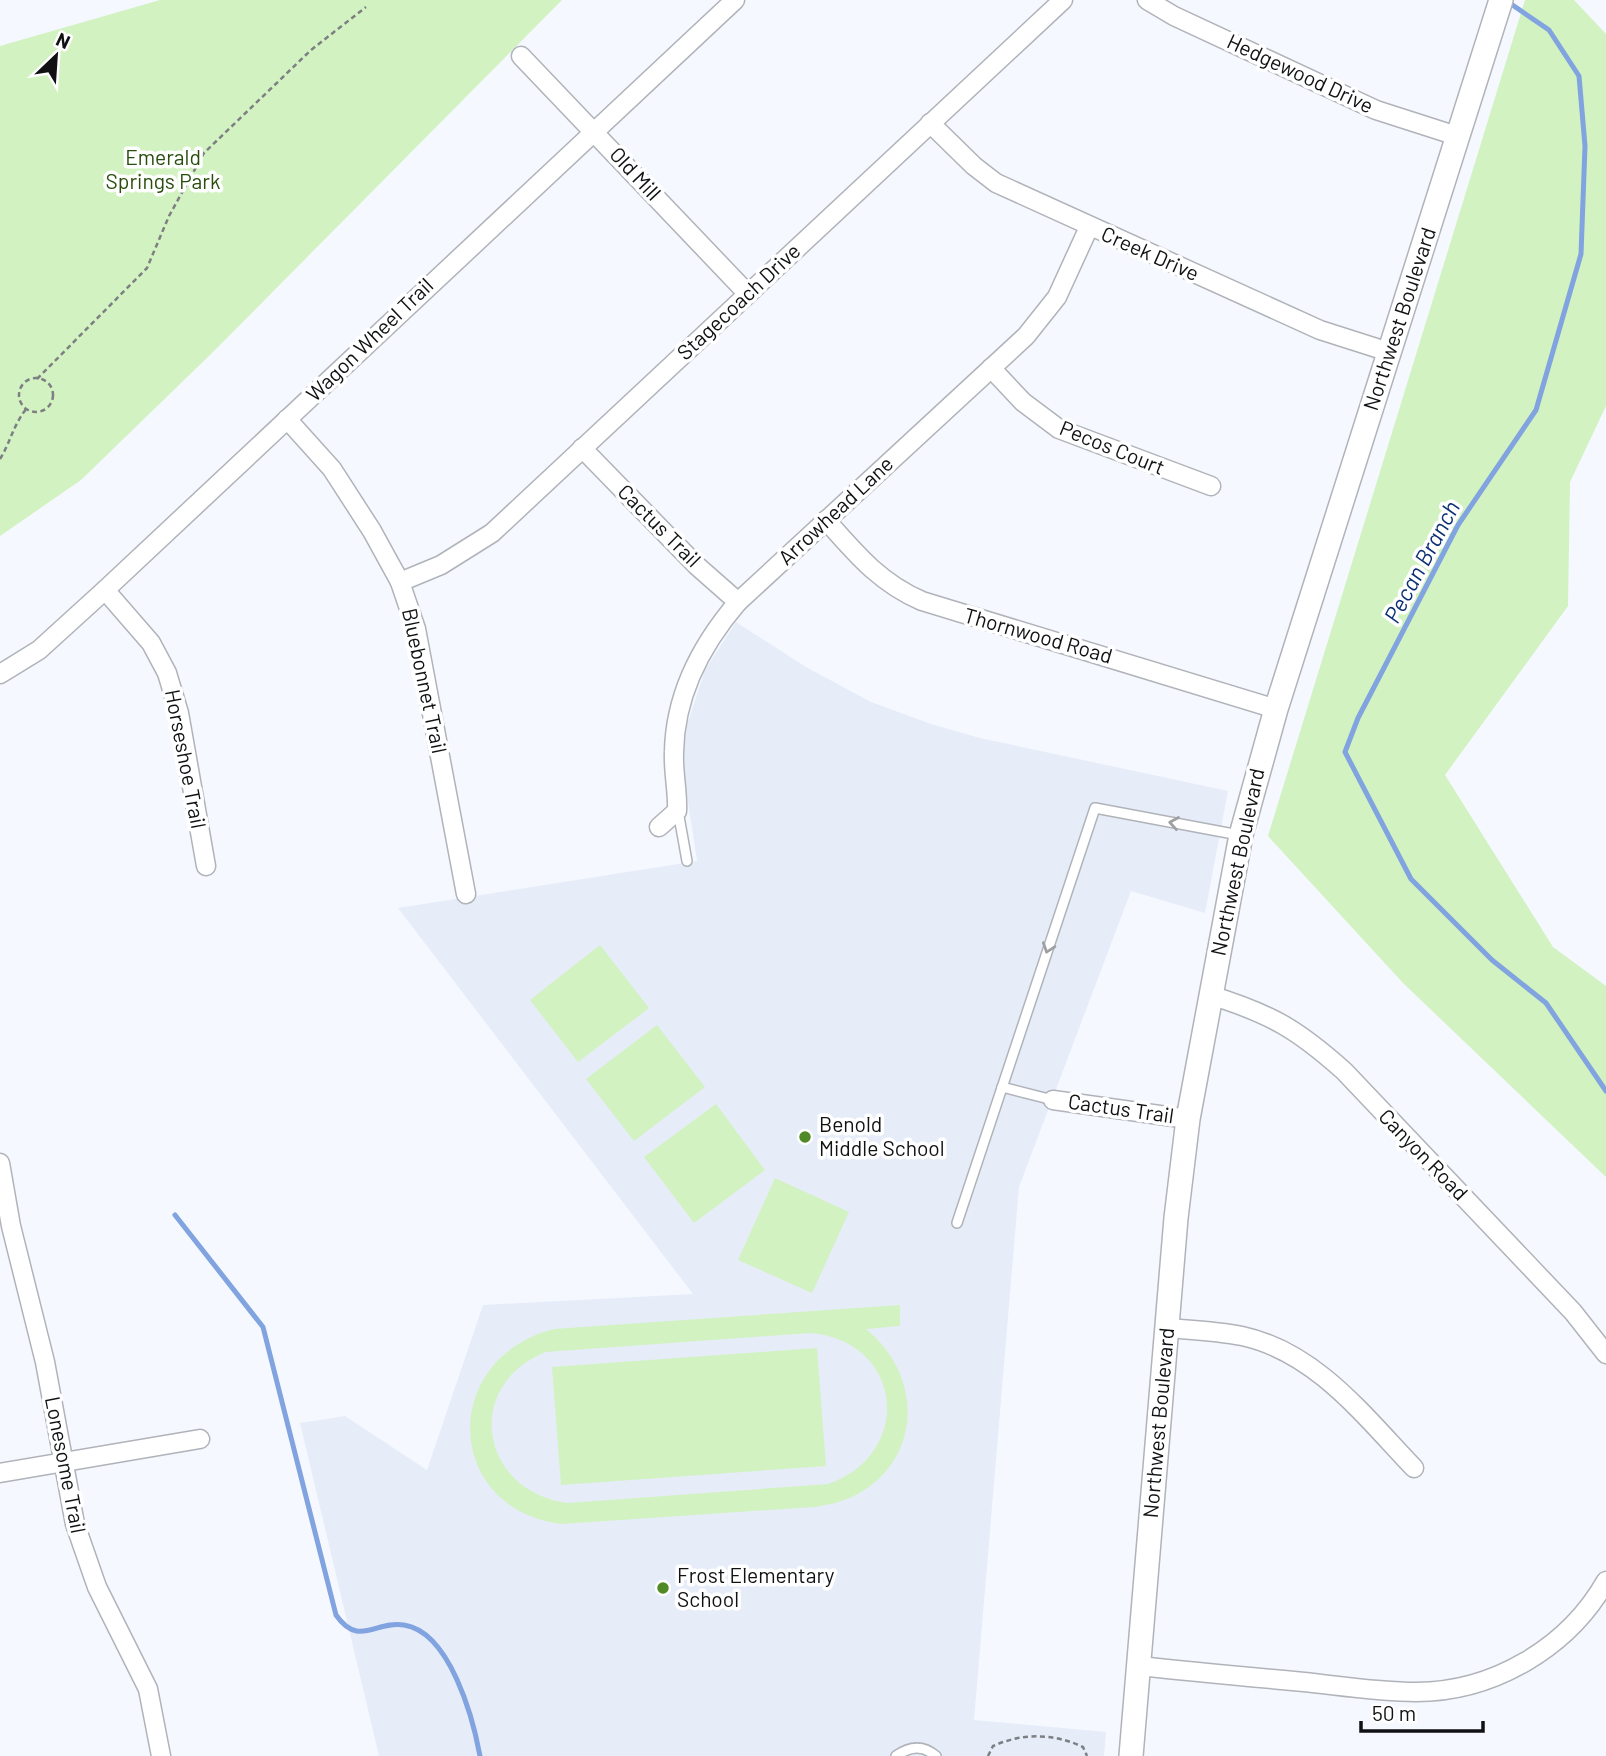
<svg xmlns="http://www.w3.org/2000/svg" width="1606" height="1756" viewBox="0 0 1606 1756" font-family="Barlow,sans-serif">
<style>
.built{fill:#e6edf9}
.green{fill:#d2f2c1;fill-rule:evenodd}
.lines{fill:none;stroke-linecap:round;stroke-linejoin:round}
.stream{stroke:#81a3df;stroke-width:5}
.service-casing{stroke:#b0b3b9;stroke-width:12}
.minor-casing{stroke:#b0b3b9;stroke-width:21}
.tertiary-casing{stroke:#b0b3b9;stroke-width:26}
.path{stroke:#7d7f83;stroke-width:2.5;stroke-dasharray:5 3.5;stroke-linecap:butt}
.service{stroke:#fff;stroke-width:9}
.minor{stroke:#fff;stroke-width:18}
.tertiary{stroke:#fff;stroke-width:23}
.oneway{stroke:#9fa0a1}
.poi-dot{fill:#508a27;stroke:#fff;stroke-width:2.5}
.labels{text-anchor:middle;stroke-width:7;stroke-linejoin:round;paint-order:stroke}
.street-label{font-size:21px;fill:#101113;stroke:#fff}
.park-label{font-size:21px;fill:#284d0c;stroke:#fff}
.poi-label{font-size:21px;fill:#101113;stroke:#fff;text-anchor:start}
.water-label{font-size:23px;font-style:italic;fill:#0c3076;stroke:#fff}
</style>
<rect width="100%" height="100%" fill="#f5f8fe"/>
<polygon class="built" points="736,622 806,667 871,702 931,724 980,738 1228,791 1205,913 1131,891 1019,1187 974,1720 1106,1732 1104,1756 379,1756 300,1423 345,1416 427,1470 483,1305 693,1294 398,908 697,861 686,789 684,752 687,725 705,670"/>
<g class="green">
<polygon points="160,0 562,0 214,351 81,480 0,536 0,46"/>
<polygon points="1525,0 1574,0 1606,34 1606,406 1570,482 1568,606 1445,775 1553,947 1606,986 1606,1177 1403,983 1268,836"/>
<polygon points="600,945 649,1008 578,1062 530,1000"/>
<polygon points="657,1025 705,1087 634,1141 586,1079"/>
<polygon points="716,1104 765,1170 694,1223 644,1157"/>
<polygon points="775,1178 849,1212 812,1293 738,1260"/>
<path d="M900,1305V1326L866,1329C940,1390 911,1497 814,1507L562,1524C444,1510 438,1359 554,1329ZM811,1333C903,1341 915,1454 828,1484L568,1503C480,1492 462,1385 546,1352Z"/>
<polygon points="817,1348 826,1466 561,1485 552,1367"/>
</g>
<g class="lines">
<g class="stream">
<polyline points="1508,2 1549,30 1579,76 1585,146 1581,254 1536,410 1458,525 1358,718 1345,752 1411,879 1492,960 1546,1003 1606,1091"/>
<path d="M175,1215L263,1327L336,1615C359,1648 376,1620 404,1625C450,1632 473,1718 480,1756"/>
</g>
<g class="service-casing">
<g id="service">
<polyline points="678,811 687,861"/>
<polyline points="1002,1087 1053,1100"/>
<polyline points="957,1223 1095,808 1239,835"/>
<path d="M896,1756C910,1746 923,1745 936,1756"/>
</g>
</g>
<g class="minor-casing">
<g id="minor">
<polyline points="1147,0 1174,16 1376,110 1457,136"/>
<polyline points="521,56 747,293"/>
<polyline points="930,123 974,166 996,183 1320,330 1389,352"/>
<polyline points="991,368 1023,402 1059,429 1211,486"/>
<polyline points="287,419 332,469 372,531 400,582 416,629 466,894"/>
<polyline points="582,448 696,565 738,602"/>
<path d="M826,520C856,554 880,583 922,601L1276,709"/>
<polyline points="400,582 441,565 492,533 1063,0"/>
<polyline points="105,590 151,643 167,673 179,713 206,866"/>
<polyline points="0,674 39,650 105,590 735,0"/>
<path d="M659,827L677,811C678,792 673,772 674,752C675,694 701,645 738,602L1026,336L1057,297L1089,227"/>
<path d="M1210,995C1271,1014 1297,1029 1344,1071L1573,1312L1606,1354"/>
<polyline points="1053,1100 1188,1119"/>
<polyline points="0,1163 11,1226 45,1362 75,1524 97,1587 148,1689 161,1756"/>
<path d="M1167,1328C1191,1330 1217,1331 1242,1336C1316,1352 1364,1416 1414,1468"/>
<polyline points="0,1473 200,1439"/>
<path d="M1139,1666C1194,1672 1249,1677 1304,1682C1341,1686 1379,1692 1416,1692C1493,1692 1568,1648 1606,1581"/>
</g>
</g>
<g class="tertiary-casing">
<polyline id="tertiary" points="1131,1756 1176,1218 1188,1119 1241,835 1276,709 1501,0"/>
</g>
<g class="path">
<circle cx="36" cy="395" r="17"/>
<polyline points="37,379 147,268 169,216 204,153 311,50 366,7"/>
<path d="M0,459C11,441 12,428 26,409"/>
<path d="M988,1756L993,1746C1022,1733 1053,1733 1083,1747L1087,1756"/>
</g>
<use href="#service" class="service"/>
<use href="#minor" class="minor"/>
<use href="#tertiary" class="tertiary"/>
</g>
<defs><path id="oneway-chevron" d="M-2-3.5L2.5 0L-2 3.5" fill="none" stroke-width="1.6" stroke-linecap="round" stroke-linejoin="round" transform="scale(1.75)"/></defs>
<g class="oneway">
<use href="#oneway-chevron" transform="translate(1174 823) rotate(-170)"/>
<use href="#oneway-chevron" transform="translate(1048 948) rotate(109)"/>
</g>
<g class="poi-dot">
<circle cx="805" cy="1137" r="7"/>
<circle cx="663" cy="1588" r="7"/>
</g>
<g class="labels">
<g class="street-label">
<text transform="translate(1300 74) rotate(25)" y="7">Hedgewood Drive</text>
<text transform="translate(635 174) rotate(47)" y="7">Old Mill</text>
<text transform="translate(1150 254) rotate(24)" y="7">Creek Drive</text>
<text transform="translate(739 302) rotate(-43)" y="7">Stagecoach Drive</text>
<text transform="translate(1400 319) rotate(-72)" y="7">Northwest Boulevard</text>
<text transform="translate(370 340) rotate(-44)" y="7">Wagon Wheel Trail</text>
<text transform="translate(1112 448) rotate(22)" y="7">Pecos Court</text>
<text transform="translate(836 511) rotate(-43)" y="7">Arrowhead Lane</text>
<text transform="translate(659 526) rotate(45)" y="7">Cactus Trail</text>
<text transform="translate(1038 636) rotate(16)" y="7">Thornwood Road</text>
<text transform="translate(424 681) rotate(78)" y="7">Bluebonnet Trail</text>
<text transform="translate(185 759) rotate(79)" y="7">Horseshoe Trail</text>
<text transform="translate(1238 862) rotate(-78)" y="7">Northwest Boulevard</text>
<text transform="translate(1121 1109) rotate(8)" y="7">Cactus Trail</text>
<text transform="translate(1423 1155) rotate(46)" y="7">Canyon Road</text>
<text transform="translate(1159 1423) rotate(-85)" y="7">Northwest Boulevard</text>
<text transform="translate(65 1465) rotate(79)" y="7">Lonesome Trail</text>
</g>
<g class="park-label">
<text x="163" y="165">Emerald<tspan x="163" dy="24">Springs Park</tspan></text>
</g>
<g class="poi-label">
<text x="819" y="1132">Benold<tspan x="819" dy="24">Middle School</tspan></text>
<text x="677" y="1583">Frost Elementary<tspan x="677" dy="24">School</tspan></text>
</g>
<g class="water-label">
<text transform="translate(1422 562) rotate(-62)" y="8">Pecan Branch</text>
</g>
</g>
<g transform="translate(56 56) rotate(25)" stroke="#ffffff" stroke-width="5" paint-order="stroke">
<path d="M0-5L12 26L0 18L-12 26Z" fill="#101113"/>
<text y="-10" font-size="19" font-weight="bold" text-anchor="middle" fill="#101113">N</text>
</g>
<path d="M1361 1721v10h122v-10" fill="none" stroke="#101113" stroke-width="3.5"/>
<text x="1372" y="1721" font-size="21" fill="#101113" stroke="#ffffff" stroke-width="5" paint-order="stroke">50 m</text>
</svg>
